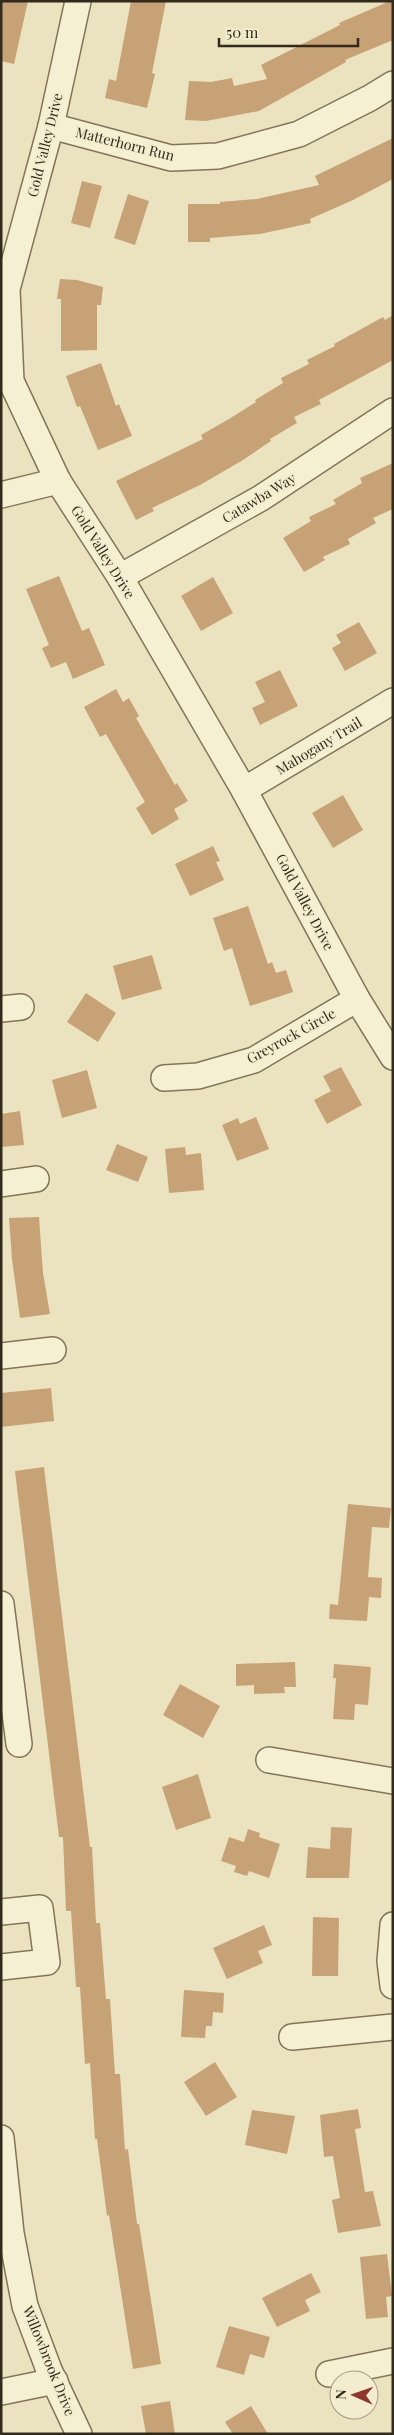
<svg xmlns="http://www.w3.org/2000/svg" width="394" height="2435" viewBox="0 0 394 2435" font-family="'Playfair Display',serif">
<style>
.building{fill:#c7a277}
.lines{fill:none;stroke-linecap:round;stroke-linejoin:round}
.minor-casing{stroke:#827459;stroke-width:28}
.minor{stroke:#f6f0d2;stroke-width:25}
.labels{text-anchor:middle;stroke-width:4;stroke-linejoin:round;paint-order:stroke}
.street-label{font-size:14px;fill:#322a1c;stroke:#f3ecce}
</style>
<rect width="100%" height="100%" fill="#ebe3bf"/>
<g class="building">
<polygon points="1,1 28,1 14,64 1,61"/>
<polygon points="131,1 166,1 152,73 155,74 147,108 105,98 109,79 116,81"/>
<polygon points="390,1 393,1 393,40 345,60 346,62 259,111 206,121 185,120 189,81 211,82 232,78 234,86 267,79 261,65 340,25 339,23"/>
<polygon points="393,138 393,179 351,201 310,219 311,223 260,234 210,238 210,242 188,242 188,204 220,204 220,202 257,199 319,185 315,176"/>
<polygon points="82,181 102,186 90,228 71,223"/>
<polygon points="128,194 149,201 135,245 114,238"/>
<polygon points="60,279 77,280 103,287 101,305 97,305 97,350 61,351 61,299 57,299"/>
<polygon points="393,315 393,360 319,400 321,404 294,417 297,423 270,439 271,441 243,460 200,485 152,508 154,511 136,520 116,481 203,439 201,435 229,419 256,402 255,400 283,383 281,378 309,364 307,360 335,346 334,344 383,317 385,320"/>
<polygon points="101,363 116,406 119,404 132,436 98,450 80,406 77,407 66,376"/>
<polygon points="393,463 393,509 373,518 376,523 348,539 350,544 323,557 325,560 304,572 283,538 311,521 309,517 336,504 333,500 362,483 360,478"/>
<polygon points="59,576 82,631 89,628 105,665 73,679 66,662 51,668 42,648 49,645 26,589"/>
<polygon points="213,577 233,613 201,631 181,596"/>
<polygon points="359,622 377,653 345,671 332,648 341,643 336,635"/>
<polygon points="280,670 298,706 260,725 252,708 265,702 255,682"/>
<polygon points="116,689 123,702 129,698 139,716 136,718 175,785 177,783 188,801 174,809 179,819 152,835 136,808 145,802 106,734 100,737 84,707"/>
<polygon points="343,795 363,830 333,848 312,813"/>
<polygon points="213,846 220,861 216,862 224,880 190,896 175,864"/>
<polygon points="248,906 268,964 272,962 276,973 286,970 293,992 250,1006 232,948 224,951 213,918"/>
<polygon points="152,955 162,989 122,1000 113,966"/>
<polygon points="86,993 116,1013 98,1042 67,1022"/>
<polygon points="341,1067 362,1105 327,1124 314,1100 331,1091 323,1076"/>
<polygon points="87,1070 97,1108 62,1118 52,1080"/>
<polygon points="20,1111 24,1145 1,1147 1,1114"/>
<polygon points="256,1117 269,1149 237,1161 222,1125 238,1118 240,1124"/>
<polygon points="117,1144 148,1157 138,1182 106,1170"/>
<polygon points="185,1147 186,1155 201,1153 204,1190 169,1193 165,1149"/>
<polygon points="39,1217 43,1273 50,1314 20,1318 12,1259 9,1218"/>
<polygon points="51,1388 54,1421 1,1427 1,1393"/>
<polygon points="44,1467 90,1847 92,1847 96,1923 100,1923 106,1999 110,1999 115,2074 120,2074 125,2150 128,2149 137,2224 139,2224 161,2364 133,2369 109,2215 107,2216 97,2139 95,2139 90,2063 85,2064 80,1987 76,1987 71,1911 66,1911 63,1837 59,1837 15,1471"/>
<polygon points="348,1504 391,1508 389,1528 372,1527 368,1577 382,1578 381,1598 369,1597 367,1621 329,1619 330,1604 338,1605"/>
<polygon points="295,1662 296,1687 284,1687 285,1693 254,1694 254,1685 236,1686 236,1664"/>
<polygon points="334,1664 371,1667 368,1705 355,1704 354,1720 333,1719 336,1678 333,1678"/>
<polygon points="180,1684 220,1706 203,1738 163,1715"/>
<polygon points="198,1774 211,1818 176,1830 162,1787"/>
<polygon points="331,1827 352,1828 349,1878 306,1878 308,1847 330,1849"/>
<polygon points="248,1829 260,1833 259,1837 280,1844 269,1878 249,1871 247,1876 234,1872 236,1866 221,1861 229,1837 244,1842"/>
<polygon points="313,1917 339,1918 338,1976 312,1976"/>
<polygon points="264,1925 272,1945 258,1951 263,1963 227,1979 213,1948"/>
<polygon points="184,1990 224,1993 223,2013 213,2012 212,2026 206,2026 205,2038 181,2037"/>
<polygon points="215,2062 237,2097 206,2116 184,2082"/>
<polygon points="358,2109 361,2128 355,2129 365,2192 373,2191 381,2226 338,2233 332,2200 340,2198 333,2156 324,2157 320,2115"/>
<polygon points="252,2110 295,2116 287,2154 245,2145"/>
<polygon points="387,2254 392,2296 386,2297 388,2317 366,2319 360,2257"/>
<polygon points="311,2273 321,2292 305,2300 310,2311 277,2327 262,2298"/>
<polygon points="229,2326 270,2337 264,2358 250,2354 244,2375 216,2367"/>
<polygon points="170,2401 175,2434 146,2434 141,2406"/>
<polygon points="251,2406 268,2434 233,2434 225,2422"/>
</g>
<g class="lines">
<g class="minor-casing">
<g id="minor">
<polyline points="78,1 51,126 7,289 11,381 58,481 120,577 244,790 357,999 393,1057"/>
<polyline points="51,126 171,158 218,156 299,134 370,98 393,84"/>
<polyline points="1,495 58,481"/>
<polyline points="120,577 261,498 393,411"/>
<polyline points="244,790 393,701"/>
<polyline points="1,1009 21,1007"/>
<polyline points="164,1078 198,1076 254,1060 357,999"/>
<polyline points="1,1184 36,1179"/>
<polyline points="1,1356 53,1350"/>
<polyline points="1,1604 19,1744"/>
<polyline points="269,1760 393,1781"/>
<polyline points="1,1912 40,1908 47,1962 1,1967"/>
<polyline points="393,1925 390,1961 393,1986"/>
<polyline points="292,2037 393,2027"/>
<polyline points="1,2138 11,2233 25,2306 49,2370 79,2434"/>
<polyline points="329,2374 393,2361"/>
<polyline points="1,2392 55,2381"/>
</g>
</g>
<use href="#minor" class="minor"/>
</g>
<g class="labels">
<g class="street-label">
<text transform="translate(125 144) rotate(14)" y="5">Matterhorn Run</text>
<text transform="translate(45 145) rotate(-76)" y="5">Gold Valley Drive</text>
<text transform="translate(259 498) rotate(-31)" y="5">Catawba Way</text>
<text transform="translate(103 552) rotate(58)" y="5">Gold Valley Drive</text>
<text transform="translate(319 746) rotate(-31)" y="5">Mahogany Trail</text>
<text transform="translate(305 902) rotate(62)" y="5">Gold Valley Drive</text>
<text transform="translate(291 1036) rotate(-29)" y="5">Greyrock Circle</text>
<text transform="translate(49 2361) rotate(68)" y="5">Willowbrook Drive</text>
</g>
</g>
<rect width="394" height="2435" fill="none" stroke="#322a1c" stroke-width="5"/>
<g transform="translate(354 2395) rotate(272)"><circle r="24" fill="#f3ecce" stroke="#a69e87"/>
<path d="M0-4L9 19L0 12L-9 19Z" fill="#8e372c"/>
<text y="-8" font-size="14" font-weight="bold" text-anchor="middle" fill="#322a1c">N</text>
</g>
<path d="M219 38v8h139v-8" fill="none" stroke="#322a1c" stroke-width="2.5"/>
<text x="226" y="38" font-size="15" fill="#322a1c" stroke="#f3ecce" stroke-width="4" paint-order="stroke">50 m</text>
</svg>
